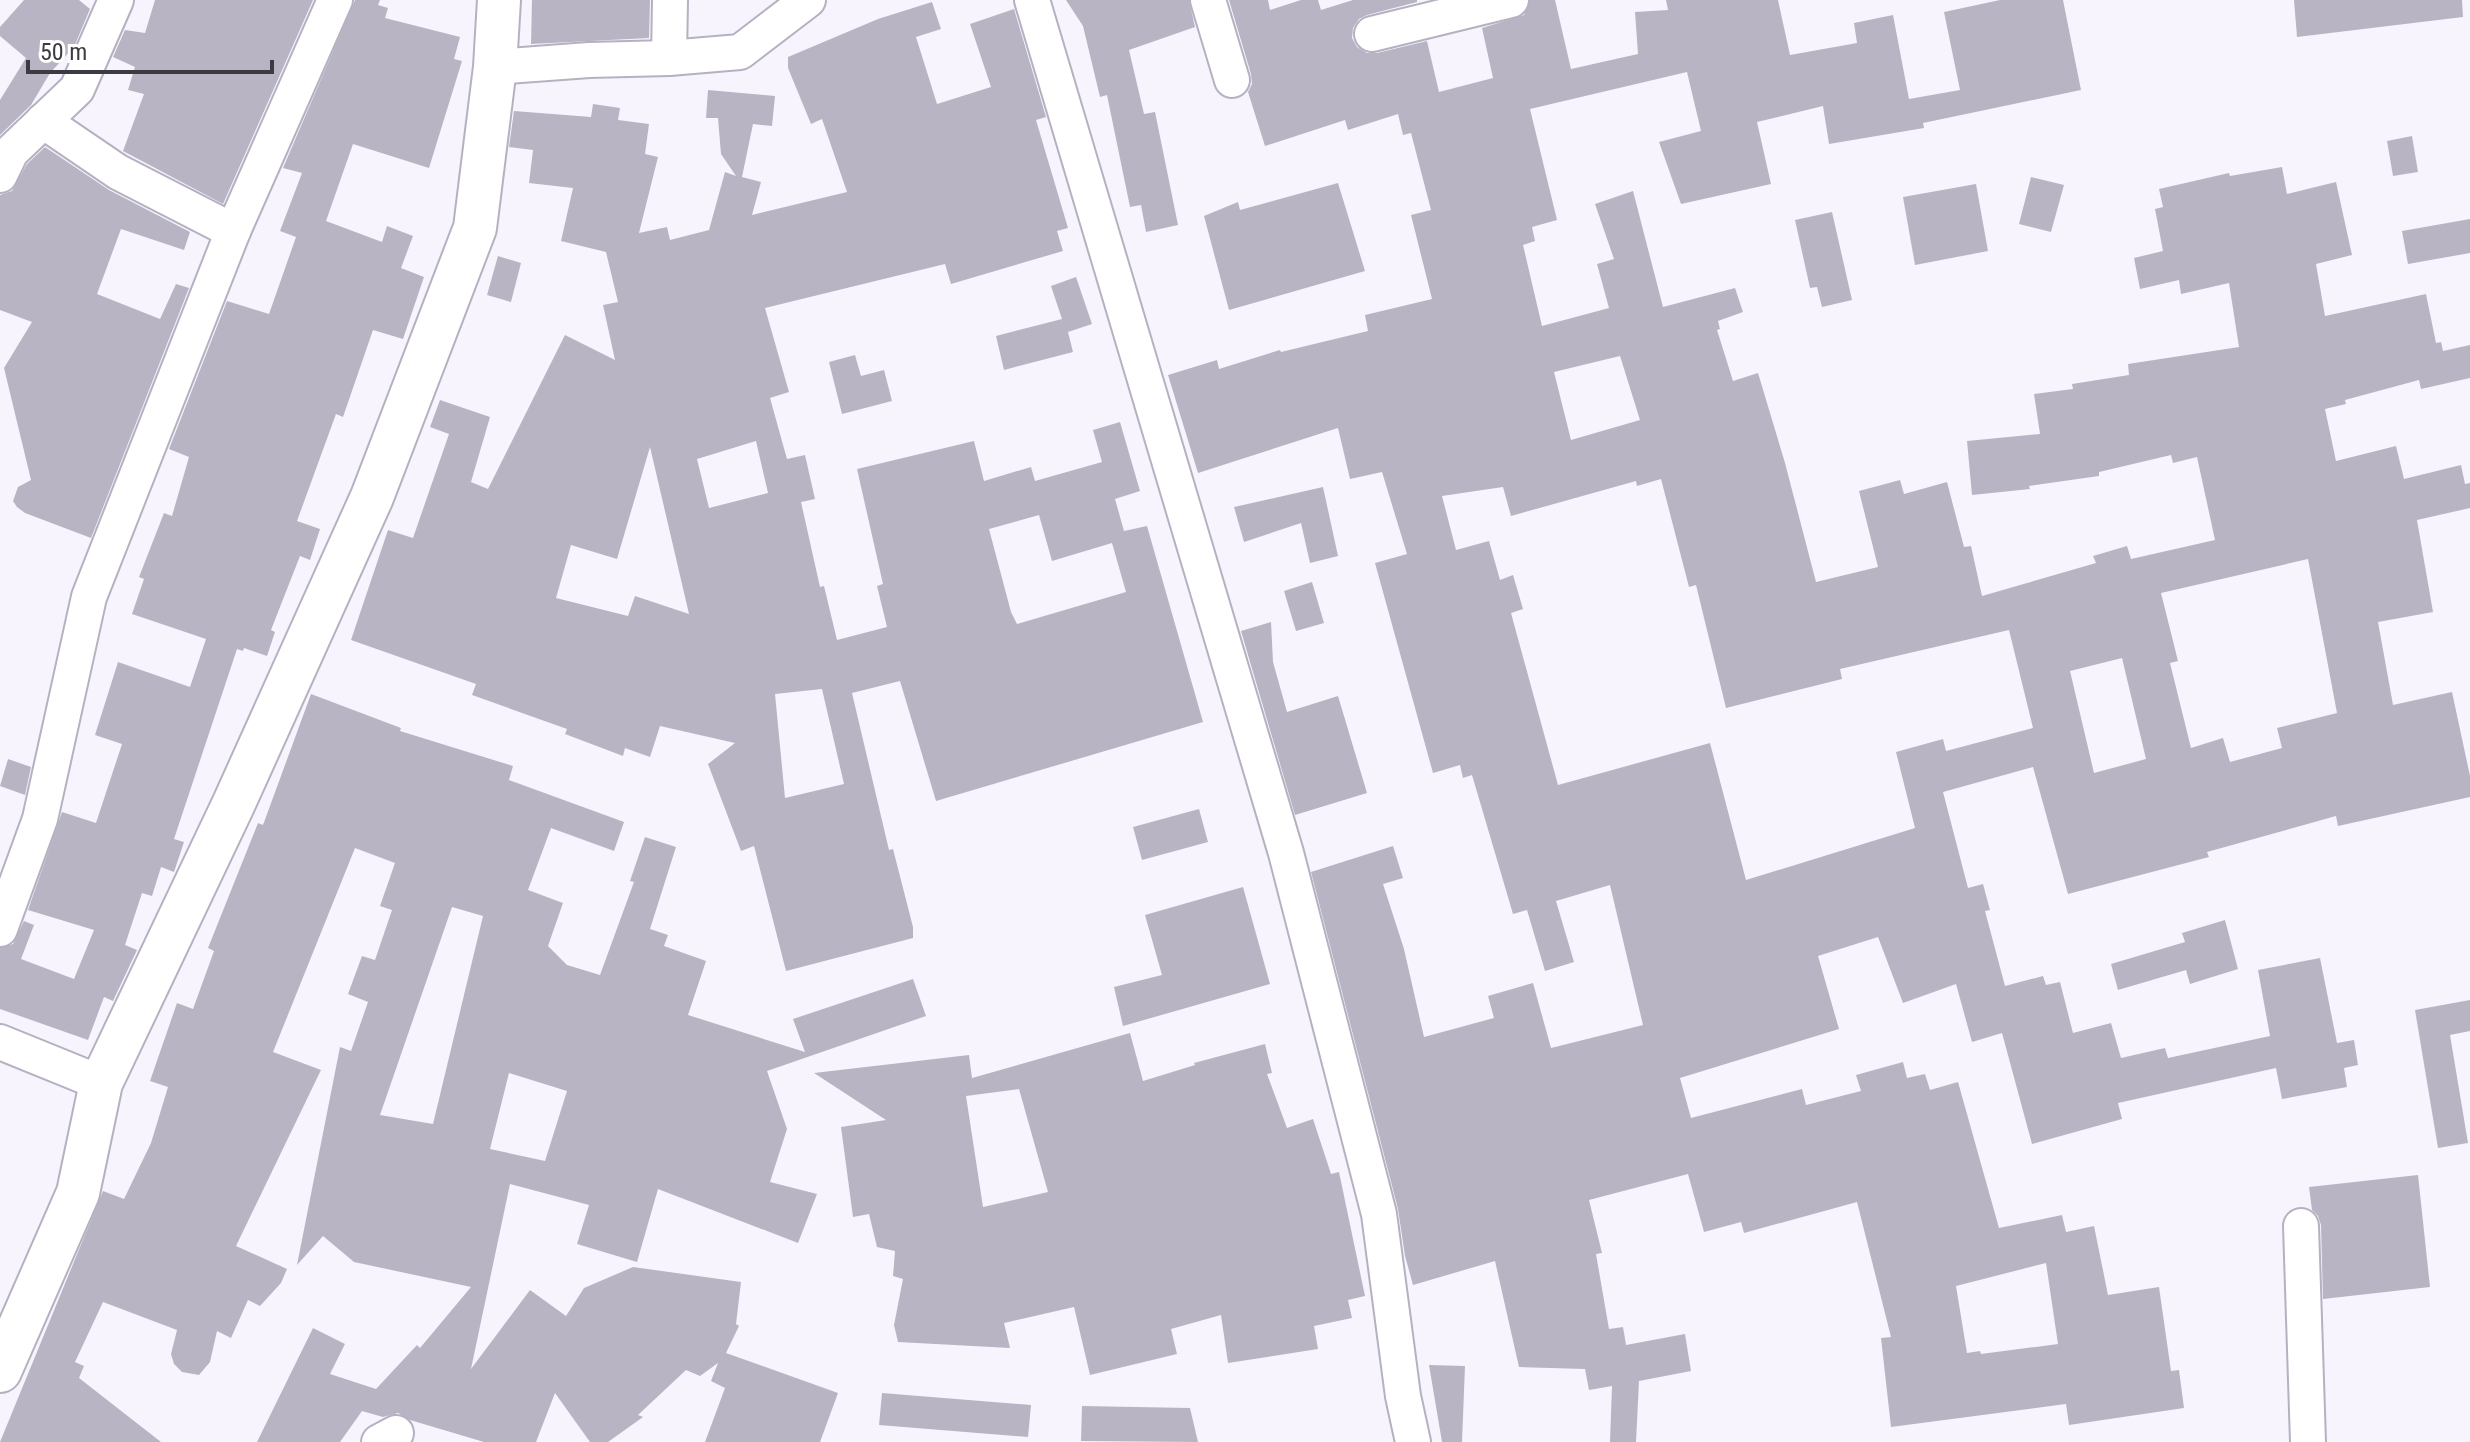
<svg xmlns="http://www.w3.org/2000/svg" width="2470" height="1442" viewBox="0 0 2470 1442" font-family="'Roboto Condensed',sans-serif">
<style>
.building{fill:#b9b4c4;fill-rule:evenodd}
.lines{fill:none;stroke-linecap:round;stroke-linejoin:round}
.minor-casing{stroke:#b6b1c1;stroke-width:38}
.tertiary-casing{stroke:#b6b1c1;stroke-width:46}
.minor{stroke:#fff;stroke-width:34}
.tertiary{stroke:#fff;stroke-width:42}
</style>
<rect width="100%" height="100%" fill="#f7f4fe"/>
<g class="building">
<polygon points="24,0 79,0 90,9 74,47 50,73 31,105 0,135 0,100 26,58 0,36 0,27"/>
<polygon points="155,0 313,0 223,204 123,151 144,94 128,90 135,67 113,57 125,30 145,33"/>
<polygon points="355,0 380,0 378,5 388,8 385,18 460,37 454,59 462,61 429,168 353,144 326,221 382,242 387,226 413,236 401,268 424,277 403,339 373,330 343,417 336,414 297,521 320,529 310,560 300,556 271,630 275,632 267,656 244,648 243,651 237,649 174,839 184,842 174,872 161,867 152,896 142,893 125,945 137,950 113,1001 104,997 88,1040 0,1009 0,948 13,944 24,921 34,925 21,959 74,979 94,930 28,910 62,812 96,823 122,744 95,735 118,662 190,687 206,639 132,614 144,579 139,577 164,513 172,516 189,457 169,449 227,301 269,314 296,237 280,231 302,173 283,168"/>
<polygon points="532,0 650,0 649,38 531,44"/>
<polygon points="1066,0 1189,0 1195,27 1129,50 1144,114 1155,112 1178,225 1146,232 1141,205 1130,207 1107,95 1100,97 1083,26"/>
<path d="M1229,0H1268L1270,10L1301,0H1318L1321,10L1353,0H1417V2L1367,15L1359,19L1353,28L1352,38L1357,47L1367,53H1377L1427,41L1439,92L1493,78L1482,28L1524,15L1530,0H1555L1571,69L1638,54L1635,12L1668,10L1666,0H1778L1790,55L1857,43L1854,23L1893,15L1909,99L1960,90L1944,12L2000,0H2063L2081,90L1923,123L1924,128L1829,144L1823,106L1757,122L1771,184L1681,204L1659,142L1701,131L1687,72L1530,109L1557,220L1532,227L1535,241L1523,245L1542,326L1609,308L1597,264L1614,259L1595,204L1633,191L1663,307L1735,288L1743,312L1718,321L1720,329L1717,330L1733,381L1758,373L1785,463L1816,582L1878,567L1859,491L1900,480L1904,494L1947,482L1964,547L1971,546L1982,596L2096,563L2093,556L2127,546L2131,559L2215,540L2197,457L2173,463L2171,455L2099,472V476L2029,486L2030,489L1972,495L1967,441L2040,434L2034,394L2073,389L2072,384L2129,375L2128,364L2239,347L2229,283L2181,294L2179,280L2140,289L2134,258L2163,251L2155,209L2163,207L2159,189L2229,173L2230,176L2282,167L2287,194L2336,182L2352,255L2316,264L2325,316L2426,294L2436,343L2441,342L2443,351L2470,345V378L2421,389L2419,380L2345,400L2346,404L2325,409L2336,461L2396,446L2404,479L2461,465L2465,484L2470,483V508L2417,520L2433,612L2378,622L2393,705L2452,692L2470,776V797L2338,826L2336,816L2207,852L2209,857L2068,894L2033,767L1943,792L1968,888L1983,884L1990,910L1985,911L2005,986L2043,976L2046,985L2060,982L2073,1033L2111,1023L2121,1058L2165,1048L2168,1058L2270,1036L2258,970L2320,958L2337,1043L2354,1040L2358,1065L2344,1068L2347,1087L2282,1099L2276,1068L2118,1103L2122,1119L2032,1144L2002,1033L1972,1042L1956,984L1903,1003L1878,937L1818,956L1839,1029L1680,1078L1691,1118L1802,1089L1806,1105L1861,1091L1856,1075L1903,1062L1907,1078L1925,1074L1930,1090L1958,1082L1999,1228L2062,1215L2066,1232L2094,1226L2108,1295L2159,1287L2171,1371L2179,1370L2184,1408L2069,1425L2066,1404L1891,1427L1881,1338L1891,1337L1857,1202L1744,1233L1741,1222L1704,1232L1688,1174L1589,1200L1602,1253L1596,1254L1609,1329L1623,1327L1626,1345L1685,1334L1691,1371L1639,1381L1636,1442H1610L1612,1386L1589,1390L1585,1369L1519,1367L1495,1261L1413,1285L1405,1256L1398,1209L1311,872L1393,846L1403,878L1383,884L1404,949L1424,1037L1494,1018L1488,996L1533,983L1551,1048L1643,1025L1610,885L1556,901L1574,962L1545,971L1527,910L1513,914L1472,775L1463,778L1460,765L1433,773L1375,563L1407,554L1382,472L1350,479L1338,428L1198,473L1168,375L1217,360L1219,369L1280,350L1281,352L1368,331L1365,315L1432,299L1411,215L1431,210L1411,133L1403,135L1398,114L1348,130L1345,120L1265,146L1248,92L1252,84L1251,74ZM1620,356L1640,420L1571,440L1554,372ZM1661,479L1689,587L1696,585L1726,708L1842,679L1840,669L2009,630L2033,728L1946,751L1943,739L1896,752L1915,828L1746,880L1710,743L1558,785L1511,613L1523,609L1513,575L1500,580L1489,541L1456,550L1442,496L1503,487L1511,516L1636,481L1637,486ZM2308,559L2337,713L2277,728L2282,748L2230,762L2223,738L2191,748L2170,663L2178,661L2161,593ZM2122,658L2146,759L2094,773L2070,671ZM2046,1263L2058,1344L1981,1354L1980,1351L1967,1353L1956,1286Z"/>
<polygon points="2294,0 2462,0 2463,17 2297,37"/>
<path d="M932,2L941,29L916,37L937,104L991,87L970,24L1014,9L1046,117L1036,120L1068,228L1057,231L1063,251L951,284L945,264L765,308L789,392L770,398L787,459L805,455L815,499L801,502L820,587L824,586L837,640L887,627L877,586L883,584L857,469L974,441L984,481L1031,467L1035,481L1102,462L1093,430L1120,422L1140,491L1115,499L1124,531L1147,526L1203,722L936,801L900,681L852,693L889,850L893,849L913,927V938L786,971L754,846L741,851L708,764L735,743L660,726L650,757L625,748L623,756L565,734L567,729L472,695L476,684L351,640L388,530L413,538L449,434L430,427L440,400L490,417L471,482L488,489L565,335L615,360L603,305L618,302L606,252L561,241L573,188L529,183L533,150L509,147L514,111L591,117L593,104L620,108L618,120L649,124L645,154L658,157L639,233L667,227L670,240L709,230L725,172L736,176L721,154L718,118H706L708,90L775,96L772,126L753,124L742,177L761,182L752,215L847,192L822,119L811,124L788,68V57L878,19ZM756,441L768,493L709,508L697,459ZM650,447L689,614L635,596L628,616L556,598L571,545L617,559ZM1039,515L1052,561L1112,543L1126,592L1017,624L1011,612L989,529ZM822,689L844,784L785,798L775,694Z"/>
<polygon points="2412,136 2418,172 2393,176 2387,141"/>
<polygon points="45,147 109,190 190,232 184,250 121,229 97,294 160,319 176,284 189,288 91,538 25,513 17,507 13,501 18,487 31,480 4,368 32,322 0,310 0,195 12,191 27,164"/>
<polygon points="2031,177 2064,185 2051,232 2019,224"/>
<polygon points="1338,183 1365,271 1229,310 1204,216 1238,202 1240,210"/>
<polygon points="1976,184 1988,251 1915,265 1903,197"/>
<polygon points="1832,212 1852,300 1822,307 1817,287 1810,288 1795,220"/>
<polygon points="2470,219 2470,253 2408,264 2402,231"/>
<polygon points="498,256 521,263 511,302 487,295"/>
<polygon points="1076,277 1092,324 1068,332 1073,352 1004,370 996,336 1062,319 1051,286"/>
<polygon points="855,355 861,376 884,370 892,401 842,414 829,362"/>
<polygon points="1323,487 1338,556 1310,563 1301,523 1244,542 1234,507"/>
<polygon points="1312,582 1324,623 1296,631 1284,591"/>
<polygon points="1271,622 1273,662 1287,712 1338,696 1367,793 1295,815 1241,631"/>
<path d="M311,694L401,728L400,731L513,766L509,780L624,822L614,851L551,828L528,890L563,903L548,946L567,965L600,975L634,882L630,881L645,837L676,847L650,929L668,935L664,946L706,961L688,1015L805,1052L793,1019L913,979L926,1016L767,1071L787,1129L770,1182L817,1194L798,1243L658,1189L637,1262L577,1244L589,1205L510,1184L471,1369L530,1290L566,1316L584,1288L633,1267L741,1282L736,1324L739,1326L726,1353L838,1393L820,1442H705L725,1388L711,1381L718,1363L700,1376L686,1370L638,1415L643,1417L608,1442H590L555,1393L536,1442H484L410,1420L398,1413L383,1417L362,1411L340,1442H257L313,1328L345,1344L330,1374L376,1389L417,1345L420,1348L471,1287L354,1262L323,1236L297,1265L340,1047L351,1051L368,1002L348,994L362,956L375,960L392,910L380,906L395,863L355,848L273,1052L321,1070L236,1246L287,1269L281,1283L260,1306L248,1300L231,1338L217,1331L210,1362L199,1375L182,1372L174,1364L171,1354L177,1330L103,1302L75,1362L84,1366L79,1378L161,1442H0L103,1191L124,1199L151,1143L168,1087L150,1081L177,1003L193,1009L214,951L208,948L258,823L263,825ZM452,907L483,916L433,1124L380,1115ZM509,1073L567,1091L545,1161L490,1149Z"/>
<polygon points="8,759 31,767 25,795 0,786"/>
<polygon points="1199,809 1208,842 1142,860 1133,827"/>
<polygon points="1243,887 1270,984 1123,1026 1114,987 1162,975 1145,915"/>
<polygon points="2225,920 2238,969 2190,984 2186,970 2118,990 2111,964 2185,942 2182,933"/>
<polygon points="2470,1000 2470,1031 2450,1035 2468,1143 2438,1148 2415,1010"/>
<path d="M1130,1033L1143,1081L1195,1065L1194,1063L1265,1044L1272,1073L1267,1074L1287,1128L1313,1119L1331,1174L1339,1172L1365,1296L1348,1300L1352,1318L1314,1326L1318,1349L1228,1363L1221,1315L1171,1329L1177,1354L1090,1375L1074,1307L1004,1323L1010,1348L898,1342L894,1325L903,1279L893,1276L895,1251L877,1247L869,1214L853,1217L841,1127L886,1120L814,1073L969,1055L972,1078ZM1019,1089L1048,1192L983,1207L966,1096Z"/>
<polygon points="2418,1175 2430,1287 2323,1299 2321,1225 2318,1216 2312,1210 2309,1187"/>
<polygon points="1429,1365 1465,1366 1462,1442 1442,1442"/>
<polygon points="882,1393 1031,1405 1028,1437 879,1425"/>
<polygon points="1082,1406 1190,1408 1198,1442 1081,1441"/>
</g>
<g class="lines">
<g class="minor-casing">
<g id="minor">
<polyline points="1032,0 1286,853 1379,1214 1403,1396 1413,1442"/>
<polyline points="1208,0 1232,80"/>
<polyline points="1372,34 1511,0"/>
<polyline points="669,58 670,0"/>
<polyline points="495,67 589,60 669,58 740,52 808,0"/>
<polyline points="43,121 118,172 233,231"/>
<polyline points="0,175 11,152 77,89 116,0"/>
<polyline points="0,929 40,819 89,597 233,231 335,0"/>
<polyline points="0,1042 101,1083"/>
<polyline points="2301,1226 2308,1442"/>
<polyline points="379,1442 396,1433"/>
</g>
</g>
<g class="tertiary-casing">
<polyline id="tertiary" points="0,1371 78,1193 101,1083 234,803 372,497 475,228 495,67 499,0"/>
</g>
<use href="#minor" class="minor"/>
<use href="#tertiary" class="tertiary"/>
</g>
<path d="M28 60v12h244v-12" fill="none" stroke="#3d3b42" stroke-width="4"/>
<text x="40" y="60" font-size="24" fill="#3d3b42" stroke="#ffffff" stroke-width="6" paint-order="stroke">50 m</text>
</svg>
